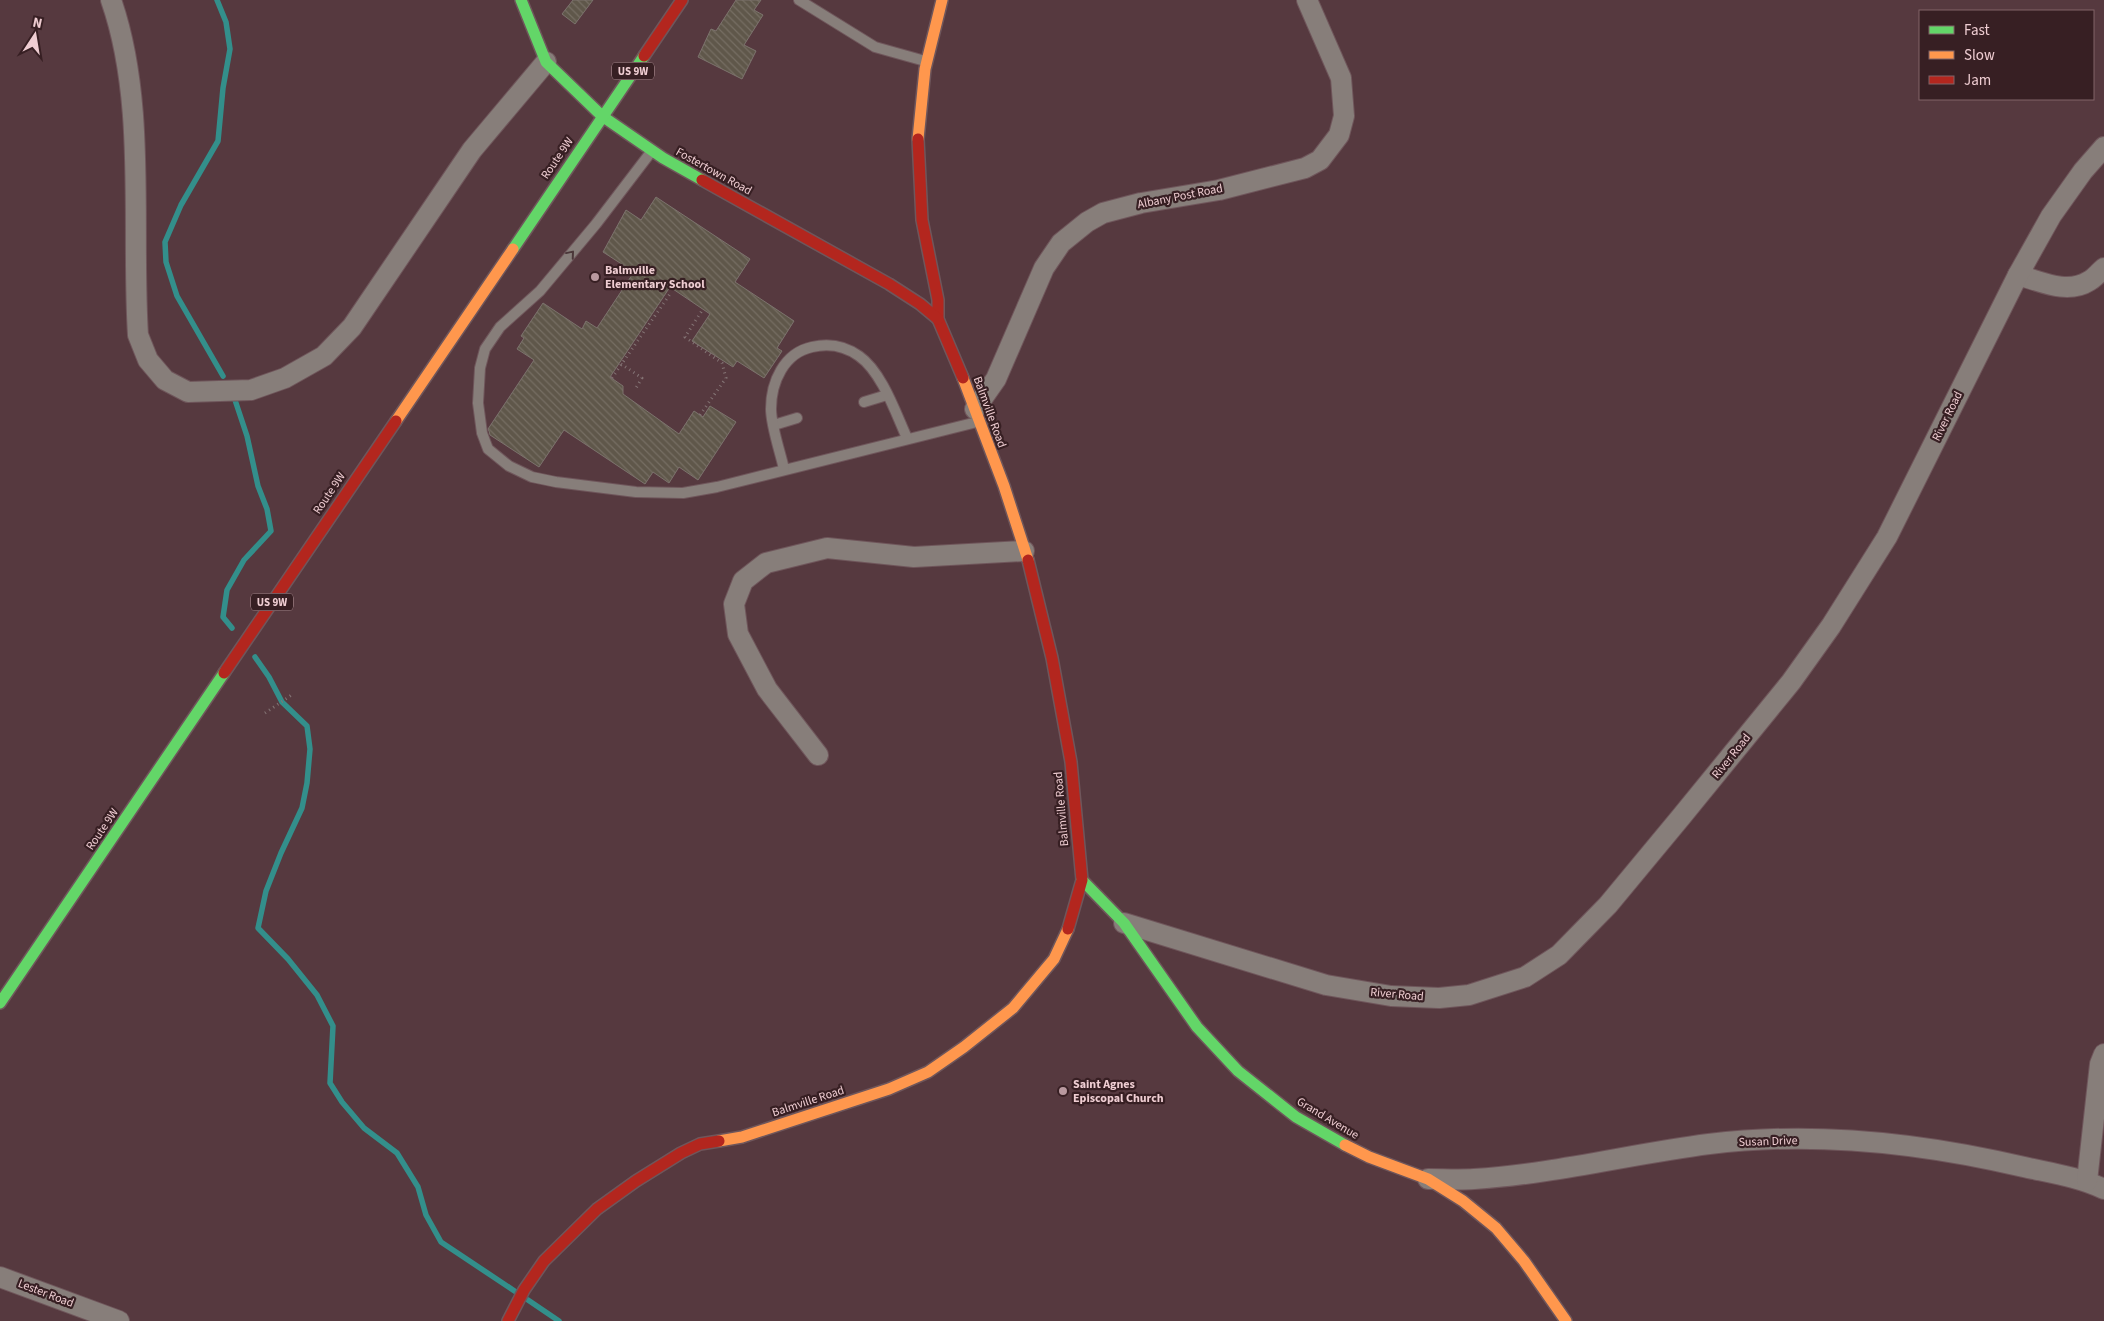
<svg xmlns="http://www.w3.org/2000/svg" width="2104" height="1321" viewBox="0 0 2104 1321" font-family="'Source Sans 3',sans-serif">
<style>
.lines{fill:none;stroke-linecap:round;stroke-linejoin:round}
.stream{stroke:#338f8b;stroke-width:5.5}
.building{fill:url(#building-back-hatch);stroke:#7c736d}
.lane-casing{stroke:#6f565b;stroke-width:12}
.street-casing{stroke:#6f565b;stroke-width:22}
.fast-casing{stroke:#6f565b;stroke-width:14}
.slow-casing{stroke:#6f565b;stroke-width:14}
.jam-casing{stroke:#6f565b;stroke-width:14}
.path{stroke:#847475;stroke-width:3;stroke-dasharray:1 4;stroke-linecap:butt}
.lane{stroke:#877e7a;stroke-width:10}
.street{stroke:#877e7a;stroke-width:20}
.fast{stroke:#63d668;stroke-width:11}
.slow{stroke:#ff974d;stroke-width:11}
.jam{stroke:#b3261e;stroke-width:11}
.oneway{stroke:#4b3739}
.poi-dot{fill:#b9999f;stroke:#371f23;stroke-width:2}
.labels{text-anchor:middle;stroke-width:4.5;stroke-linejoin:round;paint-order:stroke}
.shield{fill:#371f23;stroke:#b8999e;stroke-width:1}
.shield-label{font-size:11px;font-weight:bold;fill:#efcdd2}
.street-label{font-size:12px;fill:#efcdd2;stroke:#371f23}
.poi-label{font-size:12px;font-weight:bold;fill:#efcdd2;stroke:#371f23;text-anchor:start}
</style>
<defs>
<pattern id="building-back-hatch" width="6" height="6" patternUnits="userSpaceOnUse" patternTransform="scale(1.25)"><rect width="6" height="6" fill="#5f574a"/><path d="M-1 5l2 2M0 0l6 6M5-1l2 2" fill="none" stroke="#766e63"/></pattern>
</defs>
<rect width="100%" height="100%" fill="#56393f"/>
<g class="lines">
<g class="stream">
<polyline points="217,0 226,22 230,49 223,88 218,141 181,205 165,242 166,262 177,296 223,376"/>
<polyline points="232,628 223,617 227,590 244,560 271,531 267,509 258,486 247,436 235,400"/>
<polyline points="255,657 269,677 282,702 307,726 310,749 307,783 302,808 281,853 266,891 258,928 288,959 317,995 333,1026 330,1083 342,1102 364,1128 397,1153 418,1187 426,1215 441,1242 516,1292"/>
<polyline points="528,1300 559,1321"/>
</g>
</g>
<g class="building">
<polygon points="573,0 593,0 575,24 562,14"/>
<polygon points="736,0 761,0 754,10 763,15 744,45 756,51 742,79 698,57 711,29 716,31"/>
<polygon points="656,197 750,259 735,282 794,321 777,348 782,351 764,378 737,361 733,367 692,341 710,314 670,287 610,377 623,386 623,394 679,434 694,411 703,417 710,406 736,422 698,480 679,467 669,483 653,472 645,484 564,430 539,467 490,435 489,431 488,429 534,360 517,349 524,338 521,336 543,303 582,329 586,321 597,328 634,272 603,252 626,210 641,220"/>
</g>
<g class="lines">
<g class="lane-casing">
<g id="lane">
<polyline points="799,0 875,47 925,61"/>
<polyline points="651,152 596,224 540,291 500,327 485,349 480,368 478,403 482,433 488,449 509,466 532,477 556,482 636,492 683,493 717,487 977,422"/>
<polyline points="864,402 887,395"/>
<polyline points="774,425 797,418"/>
<path d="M784,469C780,451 771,426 771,409C771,382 784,353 812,347C829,343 845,346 859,356C882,372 896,414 907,438"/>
</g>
</g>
<g class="street-casing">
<g id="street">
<path d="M111,0C147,103 131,227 138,335L148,360L165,380L188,392L251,390L285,378L324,356L352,327L472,150L546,62"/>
<path d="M2018,275C2040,281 2067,295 2089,281C2095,278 2099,272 2104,268"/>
<polyline points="975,409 996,379 1044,268 1061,243 1087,222 1103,213 1141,203 1219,190 1305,168 1320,160 1339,135 1344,116 1341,78 1307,0"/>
<polyline points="818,755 767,689 738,634 734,604 743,581 766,563 827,548 914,557 1024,551"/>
<polyline points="1124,923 1326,985 1391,996 1439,998 1469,995 1525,977 1559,955 1608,905 1681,817 1791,682 1831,626 1887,537 2018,275 2051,216 2083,171 2104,147"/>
<path d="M1428,1179C1443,1179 1459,1180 1474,1179C1553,1174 1631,1154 1709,1144C1814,1131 1922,1143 2024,1167C2051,1173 2079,1177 2104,1189"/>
<polyline points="2087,1181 2100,1064 2104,1054"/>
<polyline points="0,1277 119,1321"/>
</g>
</g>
<g class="fast-casing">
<g id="fast">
<polyline points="521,0 546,62 602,116 663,158 702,180"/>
<polyline points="513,249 644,56"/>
<polyline points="1082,880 1124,923 1197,1027 1238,1071 1296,1117 1345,1145"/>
<polyline points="0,1003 224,673"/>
</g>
</g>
<g class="slow-casing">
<g id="slow">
<polyline points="918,139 925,69 942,0"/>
<polyline points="963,378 1004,486 1028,560"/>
<polyline points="396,421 513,249"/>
<polyline points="719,1141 742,1137 889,1089 928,1072 964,1047 1013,1008 1054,959 1068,929"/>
<polyline points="1345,1145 1369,1157 1428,1179 1463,1201 1496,1228 1524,1261 1566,1321"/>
</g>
</g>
<g class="jam-casing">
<g id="jam">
<polyline points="644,56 682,0"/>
<polyline points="918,139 922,220 938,300 938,319 963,378"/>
<polyline points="702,180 889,284 920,304 938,319"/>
<polyline points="1028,560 1052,658 1071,762 1082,880 1068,929"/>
<polyline points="224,673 396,421"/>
<polyline points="508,1321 524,1290 544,1261 597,1209 636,1181 681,1153 700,1144 719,1141"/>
</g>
</g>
<g class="path">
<polyline points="621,364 642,378 636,388"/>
<polyline points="612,378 670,294"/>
<polyline points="700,415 726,378 722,363 685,337 703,309"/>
<polyline points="265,713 293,694"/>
</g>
<use href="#lane" class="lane"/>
<use href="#street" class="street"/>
<use href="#fast" class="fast"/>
<use href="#slow" class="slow"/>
<use href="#jam" class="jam"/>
</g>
<defs><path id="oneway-chevron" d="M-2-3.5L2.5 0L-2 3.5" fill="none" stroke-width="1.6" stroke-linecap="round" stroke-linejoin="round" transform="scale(1.25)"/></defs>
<use class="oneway" href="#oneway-chevron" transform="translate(571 254) rotate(-50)"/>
<g class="poi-dot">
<circle cx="595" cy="277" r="5"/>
<circle cx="1063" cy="1091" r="5"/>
</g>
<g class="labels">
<g class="shield">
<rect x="612" y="62.5" width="42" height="17" rx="4"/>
<rect x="251" y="593.5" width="42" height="17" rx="4"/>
</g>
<g class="shield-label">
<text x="633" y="75">US 9W</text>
<text x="272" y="606">US 9W</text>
</g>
<g class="street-label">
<text transform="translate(557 158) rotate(-56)" y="4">Route 9W</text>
<text transform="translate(714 171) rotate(29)" y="4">Fostertown Road</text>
<text transform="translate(1180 196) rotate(-11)" y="4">Albany Post Road</text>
<text transform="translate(990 412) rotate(70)" y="4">Balmville Road</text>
<text transform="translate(1947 416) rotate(-64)" y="4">River Road</text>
<text transform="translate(329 493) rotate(-56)" y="4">Route 9W</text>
<text transform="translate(1731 756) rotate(-51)" y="4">River Road</text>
<text transform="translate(1061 809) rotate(-95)" y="4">Balmville Road</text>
<text transform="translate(102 829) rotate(-56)" y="4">Route 9W</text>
<text transform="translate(1397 994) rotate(5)" y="4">River Road</text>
<text transform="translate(808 1101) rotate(-18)" y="4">Balmville Road</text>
<text transform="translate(1328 1118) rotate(31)" y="4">Grand Avenue</text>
<text transform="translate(1768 1141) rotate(-2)" y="4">Susan Drive</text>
<text transform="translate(46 1293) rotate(21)" y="4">Lester Road</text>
</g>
<g class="poi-label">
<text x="605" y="274">Balmville<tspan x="605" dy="14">Elementary School</tspan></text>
<text x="1073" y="1088">Saint Agnes<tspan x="1073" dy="14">Episcopal Church</tspan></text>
</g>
</g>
<rect x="1919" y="10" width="175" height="90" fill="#371f23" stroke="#816569"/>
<rect x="1929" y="26" width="25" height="8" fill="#63d668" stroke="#816569"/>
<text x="1964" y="35" font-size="15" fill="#efcdd2">Fast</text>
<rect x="1929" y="51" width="25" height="8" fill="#ff974d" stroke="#816569"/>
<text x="1964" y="60" font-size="15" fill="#efcdd2">Slow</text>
<rect x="1929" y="76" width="25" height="8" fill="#b3261e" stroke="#816569"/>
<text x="1964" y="85" font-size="15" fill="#efcdd2">Jam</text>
<g transform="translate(35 35) rotate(12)" stroke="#371f23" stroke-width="4" paint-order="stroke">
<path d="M0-4L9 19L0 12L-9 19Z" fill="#efcdd2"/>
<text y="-8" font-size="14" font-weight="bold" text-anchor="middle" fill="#efcdd2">N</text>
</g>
</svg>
